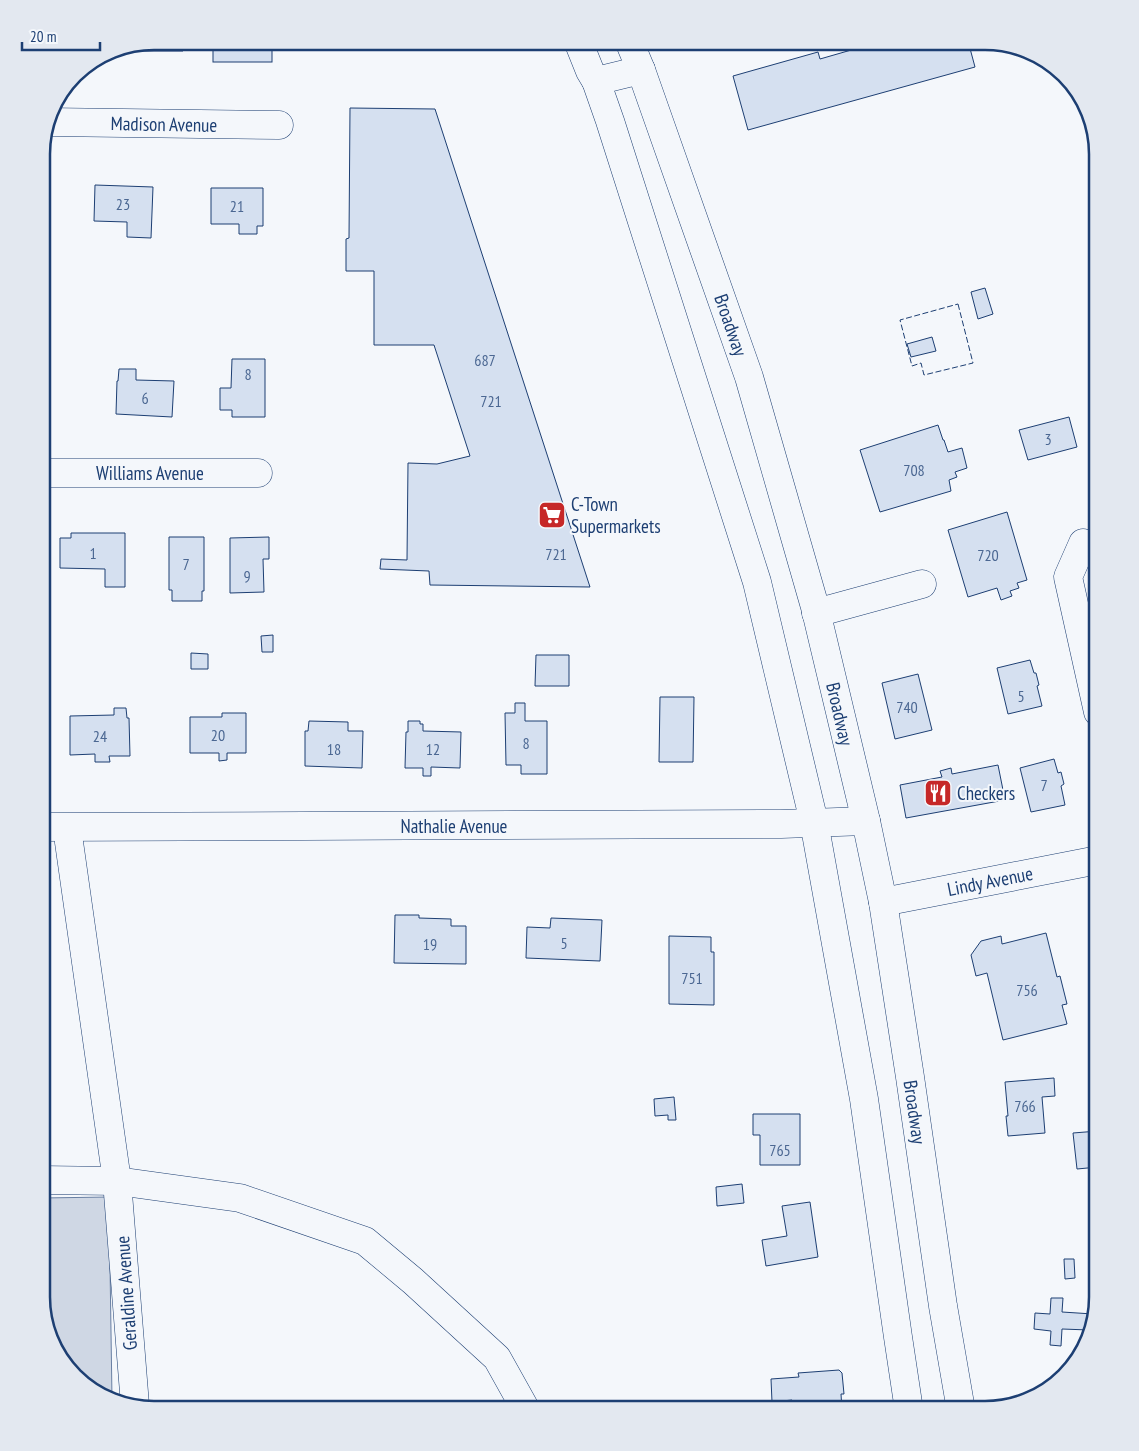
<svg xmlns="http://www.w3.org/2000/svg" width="1139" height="1451" viewBox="0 0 1139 1451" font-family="'PT Sans Narrow',sans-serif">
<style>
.water{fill:#cfd7e4;stroke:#687fa3}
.building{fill:#d5e0f0;stroke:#1d3f73}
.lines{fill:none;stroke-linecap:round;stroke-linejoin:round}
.minor-casing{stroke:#1d3f73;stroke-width:29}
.major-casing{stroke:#1d3f73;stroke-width:29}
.minor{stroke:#f4f7fb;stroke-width:28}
.major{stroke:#f4f7fb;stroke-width:28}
.fence{stroke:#1d3f73;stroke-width:1;stroke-dasharray:6 2.5;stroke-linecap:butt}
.labels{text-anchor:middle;stroke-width:4;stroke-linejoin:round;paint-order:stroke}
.number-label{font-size:16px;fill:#4b6792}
.street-label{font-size:19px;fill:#1d3f73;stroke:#f4f7fb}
.poi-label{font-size:19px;fill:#1d3f73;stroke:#f4f7fb;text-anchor:start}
.rim{fill:none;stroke:#1d3f73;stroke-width:2.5}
</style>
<rect width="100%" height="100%" fill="#f4f7fb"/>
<polygon class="water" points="109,1197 112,1399 98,1395 60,1359 41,1297 41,1198"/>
<g class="building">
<polygon points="154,41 183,41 183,51 125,51 125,47"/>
<rect x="213" y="41" width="59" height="21"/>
<polygon points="871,41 968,41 975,67 748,130 733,76 818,52 820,59 872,44"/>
<polygon points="350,108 435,109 590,587 430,585 429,571 380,569 381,559 407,560 408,463 437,464 470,456 434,345 374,345 374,271 346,271 346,239 349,238"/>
<polygon points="95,185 153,187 151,238 127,237 127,222 94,221"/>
<polygon points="211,188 263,188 263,226 257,226 257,234 239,234 239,224 211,224"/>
<polygon points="985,288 993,314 978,319 971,292"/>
<polygon points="932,337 936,351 911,357 907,344"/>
<polygon points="232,359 265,359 265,417 232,417 232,410 220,410 220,388 231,388"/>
<polygon points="119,369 136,369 136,380 174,381 172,417 116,414 117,381 118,381"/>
<polygon points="1069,417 1077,447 1028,460 1019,430"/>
<polygon points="938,425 943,440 944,440 948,452 962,448 967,468 955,472 957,477 949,480 951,491 880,512 860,450"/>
<polygon points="1007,512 1027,580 1017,583 1019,588 1010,591 1012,596 1001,600 997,588 968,597 948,530"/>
<polygon points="71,533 125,533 125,587 105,587 105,569 60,568 60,538 71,538"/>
<polygon points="169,537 204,537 204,591 202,591 202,601 172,601 172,590 169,590"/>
<polygon points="269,537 269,559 263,559 264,592 230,593 230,538"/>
<polygon points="273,635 273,652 262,652 261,636"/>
<polygon points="191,653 208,654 208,669 191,669"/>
<polygon points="536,655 569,655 569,686 535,686"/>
<polygon points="1030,660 1034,673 1036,673 1039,685 1037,686 1042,706 1008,714 997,668"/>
<polygon points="918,674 932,730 895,739 882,683"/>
<polygon points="660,697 694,697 693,762 659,762"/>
<polygon points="515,703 525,703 525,721 547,721 547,774 521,774 521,765 506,765 505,713 515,713"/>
<polygon points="114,708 126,708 127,718 129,718 130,756 109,756 110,762 95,762 95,754 70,755 70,716 114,715"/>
<polygon points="222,713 246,713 246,753 227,753 227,760 219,761 219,753 190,753 190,717 222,717"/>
<polygon points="309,721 348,722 348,731 363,731 362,768 305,766 305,731 308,731"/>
<polygon points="408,721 420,721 420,724 423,724 423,731 461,732 460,768 431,767 431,776 423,776 423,768 405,768 406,732 408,732"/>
<polygon points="1054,759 1058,773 1061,772 1064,784 1061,786 1065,805 1031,812 1020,768"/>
<polygon points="998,765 1005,800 906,818 900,785 942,777 940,771 951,768 952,774"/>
<polygon points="395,915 419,915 419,918 451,919 451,926 466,926 466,964 394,963"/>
<polygon points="551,918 602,920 600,961 526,958 527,927 550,928"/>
<polygon points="1046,933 1057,977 1060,976 1067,1004 1062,1005 1067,1024 1003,1040 987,973 976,976 971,955 981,941 1001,936 1002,944"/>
<polygon points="669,936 711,937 711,952 714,952 714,1005 669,1004"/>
<polygon points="1054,1078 1055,1096 1042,1097 1045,1133 1008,1136 1006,1116 1008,1116 1005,1082"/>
<polygon points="674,1097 676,1120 668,1120 668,1115 655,1116 654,1099"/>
<polygon points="753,1114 800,1114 800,1165 760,1165 760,1135 753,1135"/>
<polygon points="1098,1131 1098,1167 1077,1169 1073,1133"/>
<polygon points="742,1184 744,1203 717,1206 716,1187"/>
<polygon points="810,1202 818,1257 766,1266 762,1240 787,1236 782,1206"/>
<polygon points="1064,1259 1074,1259 1075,1278 1065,1279"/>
<polygon points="1051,1298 1063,1298 1062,1312 1093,1314 1089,1330 1062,1329 1061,1346 1050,1345 1051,1331 1034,1329 1035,1313 1050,1314"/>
<polygon points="839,1370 842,1373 844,1394 841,1394 842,1410 792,1410 792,1400 772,1402 771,1379 799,1377 798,1373"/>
</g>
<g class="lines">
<g class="minor-casing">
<g id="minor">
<polyline points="48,122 279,125"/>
<polyline points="41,473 258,473"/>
<polyline points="1083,543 1068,577 1098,712"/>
<polyline points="816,613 922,584"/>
<polyline points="41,827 781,824 866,821"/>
<polyline points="67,828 117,1181 135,1405"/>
<polyline points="883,902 1098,860"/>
<polyline points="41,1180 117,1181 240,1198 365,1241 413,1281 497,1358 526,1410"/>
</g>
</g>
<g class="major-casing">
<g id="major">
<polyline points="578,41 590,71 596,81 610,121 757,582 814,822 864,1099 898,1337 909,1410"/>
<polyline points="629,41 641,70 749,377 815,607 866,821 883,902 910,1077 943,1306 961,1410"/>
<polyline points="596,81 641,70"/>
</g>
</g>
<use href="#minor" class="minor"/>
<use href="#major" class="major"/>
<polygon class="fence" points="958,304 973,363 924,375 921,363 912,366 900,320"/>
</g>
<defs>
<g id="supermarket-square" transform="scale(1.4375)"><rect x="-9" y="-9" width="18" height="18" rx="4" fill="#c62828" stroke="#f4f7fb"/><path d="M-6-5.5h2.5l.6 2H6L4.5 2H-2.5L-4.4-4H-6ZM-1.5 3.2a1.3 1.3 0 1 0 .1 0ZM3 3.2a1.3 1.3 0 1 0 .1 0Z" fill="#fff"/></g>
<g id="restaurant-square" transform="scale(1.4375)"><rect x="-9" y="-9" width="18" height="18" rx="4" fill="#c62828" stroke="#f4f7fb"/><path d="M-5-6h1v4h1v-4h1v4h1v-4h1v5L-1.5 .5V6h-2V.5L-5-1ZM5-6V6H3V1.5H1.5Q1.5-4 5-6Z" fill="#fff"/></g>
</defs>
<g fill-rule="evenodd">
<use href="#supermarket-square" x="552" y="515"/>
<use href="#restaurant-square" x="938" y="793"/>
</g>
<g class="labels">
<g class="number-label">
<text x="123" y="210">23</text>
<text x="237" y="212">21</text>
<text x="485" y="366">687</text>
<text x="248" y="380">8</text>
<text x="145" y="404">6</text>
<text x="491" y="407">721</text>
<text x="1048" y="445">3</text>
<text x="914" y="476">708</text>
<text x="93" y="559">1</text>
<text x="556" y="560">721</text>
<text x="988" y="561">720</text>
<text x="186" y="570">7</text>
<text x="247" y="582">9</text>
<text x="1021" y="702">5</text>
<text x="907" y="713">740</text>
<text x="218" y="741">20</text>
<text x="100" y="742">24</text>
<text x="526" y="749">8</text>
<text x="334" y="755">18</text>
<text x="433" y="755">12</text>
<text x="1044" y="791">7</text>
<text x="564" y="949">5</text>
<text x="430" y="950">19</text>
<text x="692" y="984">751</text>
<text x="1027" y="996">756</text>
<text x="1025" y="1112">766</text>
<text x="780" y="1156">765</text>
</g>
<g class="street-label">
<text transform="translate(164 124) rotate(1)" y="7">Madison Avenue</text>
<text transform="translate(731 325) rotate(71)" y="7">Broadway</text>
<text x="150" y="480">Williams Avenue</text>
<text transform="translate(840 714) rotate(77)" y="7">Broadway</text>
<text x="454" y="833">Nathalie Avenue</text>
<text transform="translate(990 881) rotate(-11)" y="7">Lindy Avenue</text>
<text transform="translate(915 1112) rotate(82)" y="7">Broadway</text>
<text transform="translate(126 1293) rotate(-94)" y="7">Geraldine Avenue</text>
</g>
<g class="poi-label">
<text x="571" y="511">C‑Town<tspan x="571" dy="22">Supermarkets</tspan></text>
<text x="957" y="800">Checkers</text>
</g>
</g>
<path d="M0 0H1139V1451H0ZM154 50H985A104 104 0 0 1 1089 154V1297A104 104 0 0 1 985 1401H154A104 104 0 0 1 50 1297V154A104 104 0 0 1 154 50Z" fill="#e3e8f0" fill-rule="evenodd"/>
<path class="rim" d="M154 50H985A104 104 0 0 1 1089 154V1297A104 104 0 0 1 985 1401H154A104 104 0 0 1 50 1297V154A104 104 0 0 1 154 50Z"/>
<path d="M22 42v8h78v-8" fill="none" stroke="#1d3f73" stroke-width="2.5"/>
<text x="30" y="42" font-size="15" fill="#1d3f73" stroke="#f4f7fb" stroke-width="4" paint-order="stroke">20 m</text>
</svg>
